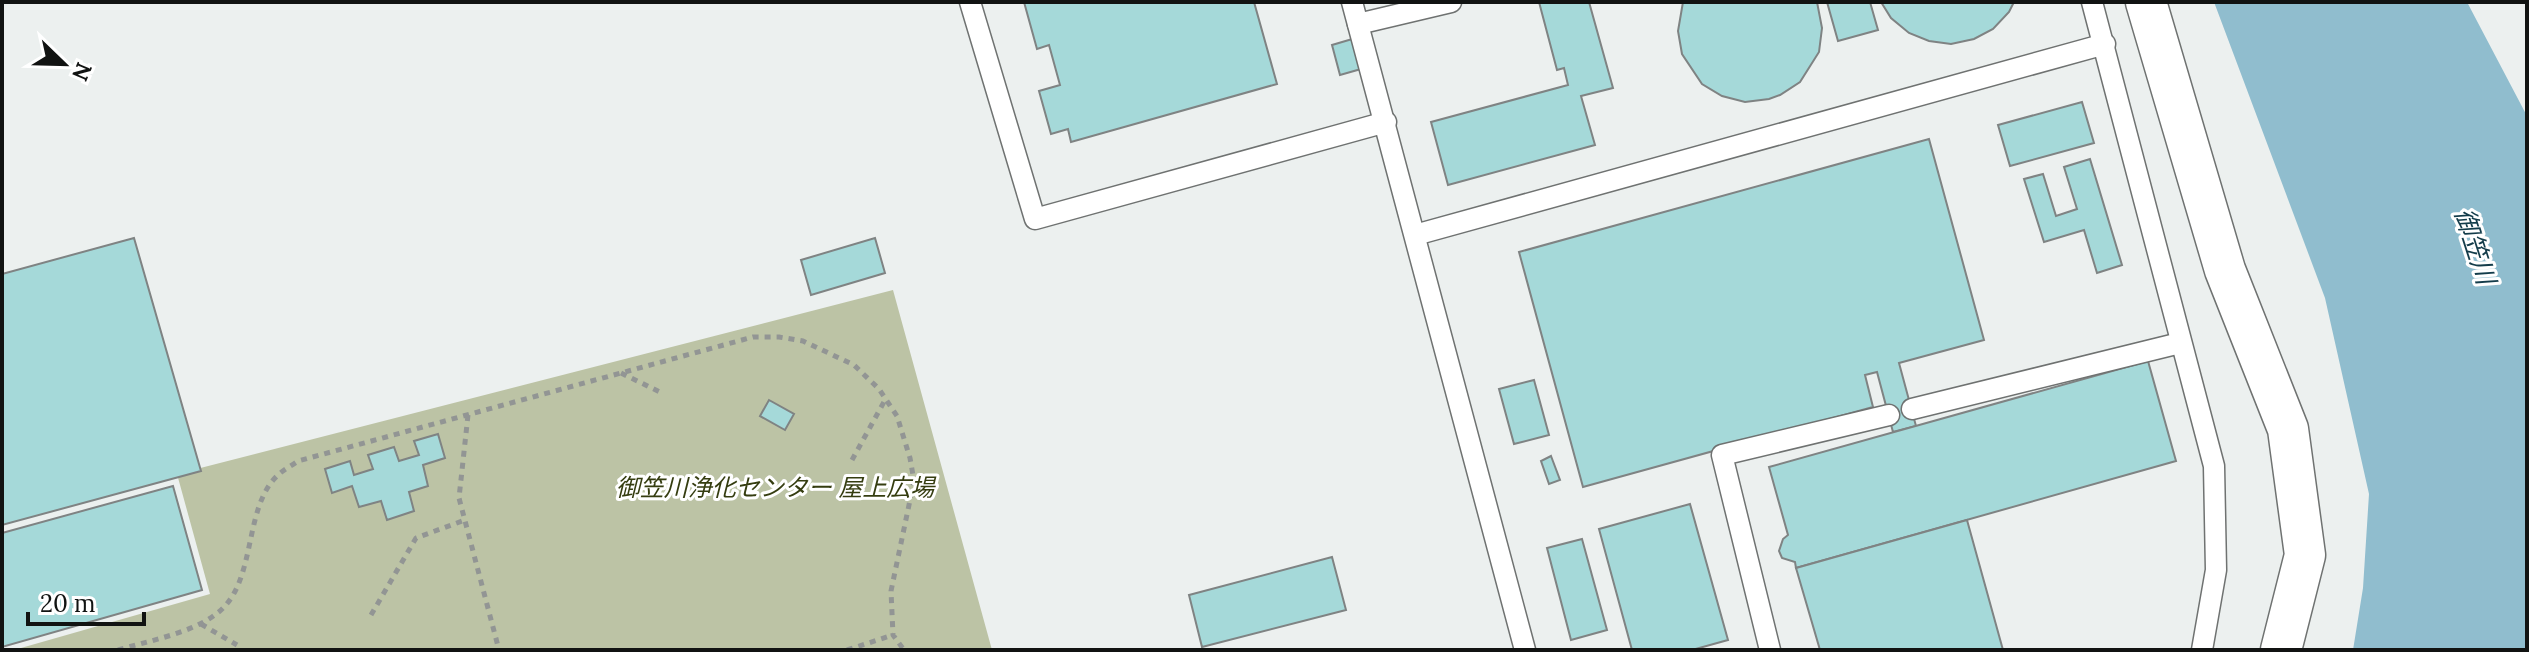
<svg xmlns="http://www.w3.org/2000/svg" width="2529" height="652" viewBox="0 0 2529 652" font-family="Lora,'Noto Sans JP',serif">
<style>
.green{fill:#bcc3a5}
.water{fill:#90bdce}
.building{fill:#a5d9d9;stroke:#7f8383;stroke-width:2}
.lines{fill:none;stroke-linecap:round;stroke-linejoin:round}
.lane-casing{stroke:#6f7271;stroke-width:23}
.street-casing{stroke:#6f7271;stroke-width:43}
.path{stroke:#929594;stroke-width:5;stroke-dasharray:6 6;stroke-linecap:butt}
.lane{stroke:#fff;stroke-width:20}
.street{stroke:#fff;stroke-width:40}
.labels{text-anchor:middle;stroke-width:6;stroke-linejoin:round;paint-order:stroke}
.park-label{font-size:24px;font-style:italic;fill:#353d10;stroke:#fff}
.water-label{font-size:26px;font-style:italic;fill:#133c4a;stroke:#fff}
</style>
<rect width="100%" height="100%" fill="#ecf0ef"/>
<polygon class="green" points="893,290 992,650 14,650 210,594 177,474"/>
<polygon class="water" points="2214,2 2467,2 2527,116 2527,650 2353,650 2363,588 2369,494 2325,298"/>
<g class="building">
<polygon points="1024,2 1254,2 1277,84 1071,142 1068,129 1051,134 1039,91 1060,85 1049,45 1037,49"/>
<polygon points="1539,2 1589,2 1613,88 1581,96 1595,145 1448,185 1431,122 1568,85 1564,68 1557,70"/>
<polygon points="1683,2 1817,2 1822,28 1819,52 1800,82 1780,95 1769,99 1745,102 1722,96 1702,84 1682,54 1678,31"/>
<polygon points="1827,2 1870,2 1878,30 1838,41"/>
<polygon points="1881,2 2014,2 2009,12 1993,29 1974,39 1951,44 1929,41 1909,33 1891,18"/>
<polygon points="1359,37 1368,67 1340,75 1332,45"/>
<polygon points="2082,102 2094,143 2010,166 1998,125"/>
<polygon points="1929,139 1984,340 1899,363 1916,426 1893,432 1877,372 1865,375 1873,407 1583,487 1519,252"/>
<polygon points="2090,159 2122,265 2097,273 2084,230 2044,242 2024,179 2043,174 2056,216 2077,209 2064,167"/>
<polygon points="134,238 201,471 2,525 2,274"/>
<polygon points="875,238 885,273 811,295 801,260"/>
<polygon points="2148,361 2176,461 1796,568 1795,562 1782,558 1779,551 1783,539 1788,535 1769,467"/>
<polygon points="1534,380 1549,435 1514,444 1499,389"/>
<polygon points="769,400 794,414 785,430 760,416"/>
<polygon points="438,434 445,458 423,465 428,486 409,492 414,511 387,520 381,501 359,507 352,486 332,493 325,469 350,461 354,475 373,469 368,455 394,447 399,461 419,455 414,441"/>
<polygon points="1551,456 1560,480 1549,484 1541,461"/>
<polygon points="173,486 202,590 2,647 2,533"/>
<polygon points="1690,504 1728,640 1692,650 1632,650 1599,529"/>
<polygon points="1967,520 2003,650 1820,650 1796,568"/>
<polygon points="1582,539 1607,630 1571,640 1547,548"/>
<polygon points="1332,557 1346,610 1202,647 1189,595"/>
</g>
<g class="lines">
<g class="lane-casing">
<g id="lane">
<polyline points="970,2 1035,219 1386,122"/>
<polyline points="1352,2 1525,650"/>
<polyline points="2092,2 2214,466 2216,570 2202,650"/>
<polyline points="1358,24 1451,2"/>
<polyline points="1415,235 2105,44"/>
<polyline points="1912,409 2180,343"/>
<polyline points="1770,650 1722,455 1889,415"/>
</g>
</g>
<g class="street-casing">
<polyline id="street" points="2146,2 2225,270 2288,429 2305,555 2281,650"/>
</g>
<g class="path">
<polyline points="621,373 660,392"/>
<polyline points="468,415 459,498 499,650"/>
<polyline points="852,460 885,400"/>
<polyline points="371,615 416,538 465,520"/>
<polyline points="201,624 237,645"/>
<path d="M118,650C148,641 192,633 216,614C258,584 242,508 278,475C283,470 291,466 298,461L753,337H779L803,341L854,365L879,389L897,416L910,458L914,481L891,591L893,635L904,650"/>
<polyline points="847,650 893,635"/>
</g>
<use href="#lane" class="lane"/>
<use href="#street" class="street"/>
</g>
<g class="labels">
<g class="park-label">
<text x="775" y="496">御笠川浄化センター 屋上広場</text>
</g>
<g class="water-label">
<text transform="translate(2475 246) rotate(72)" y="9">御笠川</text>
</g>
</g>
<rect width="2529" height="652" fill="none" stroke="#111312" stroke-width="8"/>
<g transform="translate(64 64) rotate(113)" stroke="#ffffff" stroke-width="6" paint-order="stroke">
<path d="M0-6L14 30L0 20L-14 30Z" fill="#111312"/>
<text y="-12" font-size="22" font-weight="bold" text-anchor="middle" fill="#111312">N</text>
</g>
<path d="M28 612v12h116v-12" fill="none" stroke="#111312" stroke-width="4"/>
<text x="40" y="612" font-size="24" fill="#111312" stroke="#ffffff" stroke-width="6" paint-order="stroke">20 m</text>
</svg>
